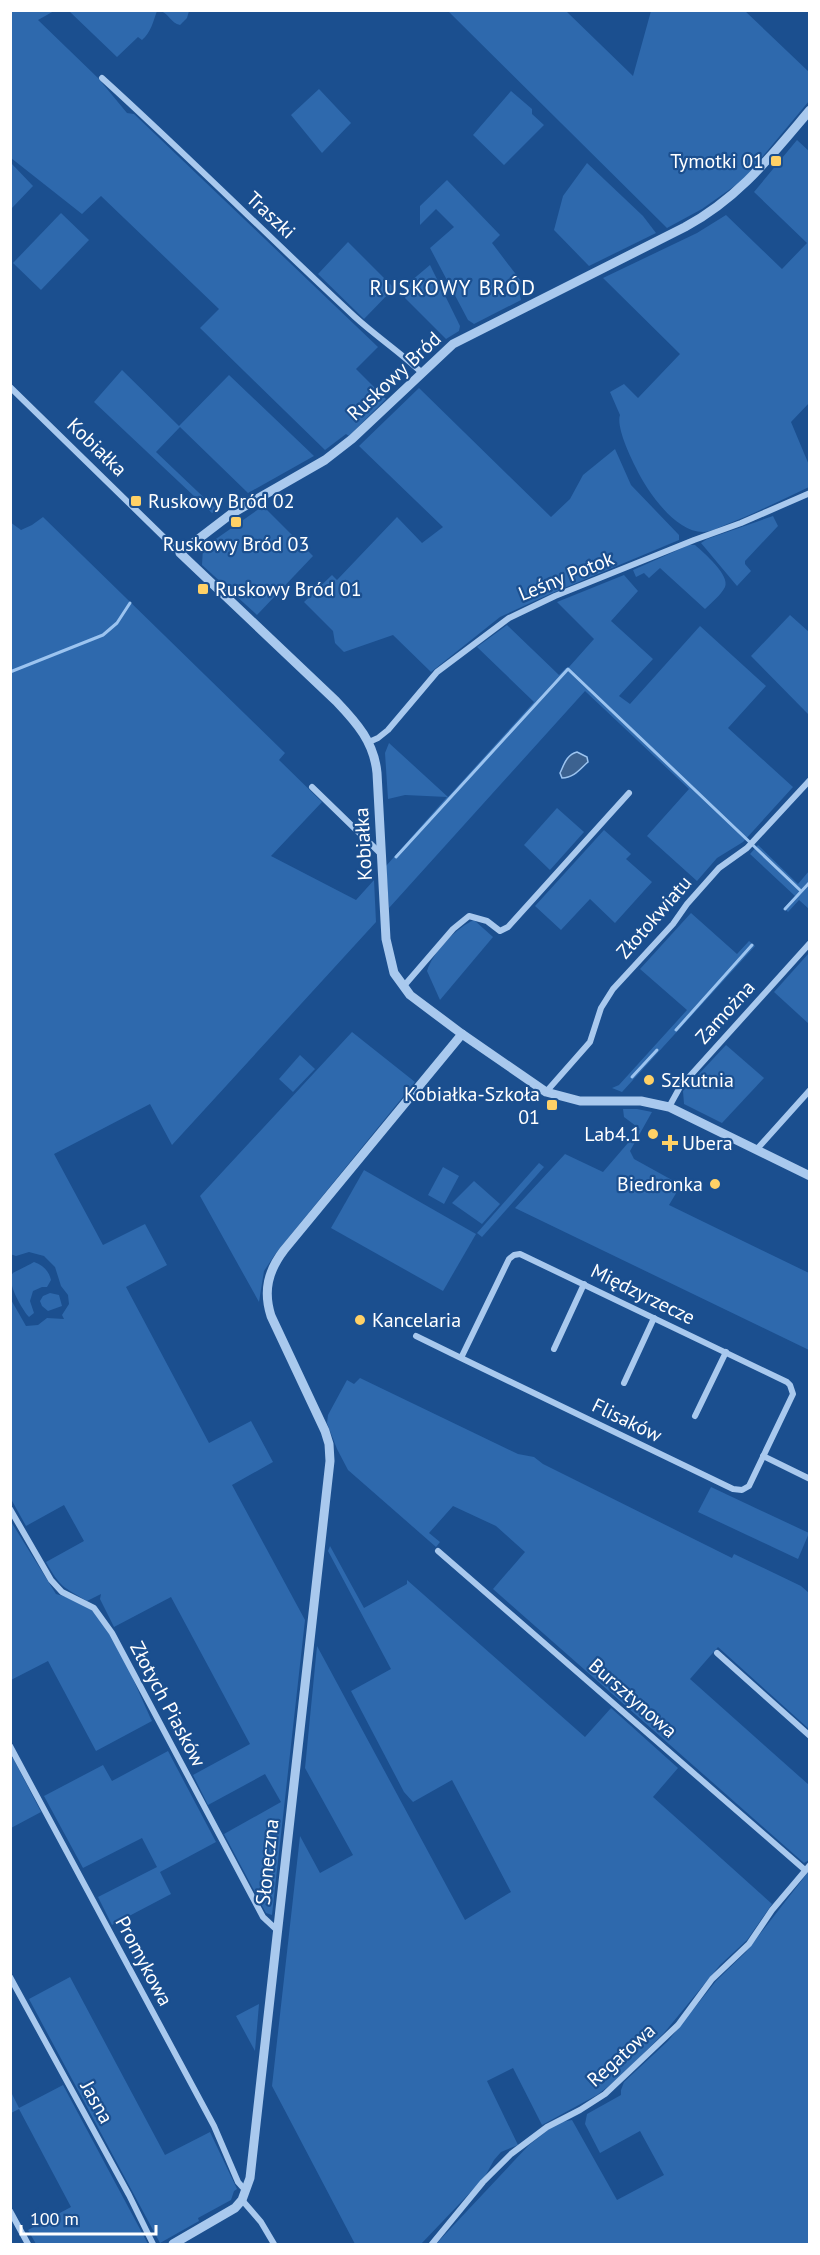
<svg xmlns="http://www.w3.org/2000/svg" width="820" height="2255" viewBox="0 0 820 2255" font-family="'PT Sans',sans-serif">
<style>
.green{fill:#2e69ad}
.water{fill:#3c6290;stroke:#9cc4f0;stroke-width:1.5}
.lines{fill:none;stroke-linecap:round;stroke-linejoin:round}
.stream{stroke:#9cc4f0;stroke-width:3}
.minor{stroke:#a9c9ee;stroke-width:6}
.tertiary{stroke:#a9c9ee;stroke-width:9}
.poi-dot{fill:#ffd166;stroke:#1b4f8f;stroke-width:2}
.labels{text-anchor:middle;stroke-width:4.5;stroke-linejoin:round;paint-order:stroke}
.poi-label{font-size:20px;fill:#fff;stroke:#1b4f8f;text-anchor:start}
.street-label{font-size:20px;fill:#fff;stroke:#1b4f8f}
.neighbourhood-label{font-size:21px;letter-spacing:1.5px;fill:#fff;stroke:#1b4f8f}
</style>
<rect width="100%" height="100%" fill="#1b4f8f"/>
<g class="green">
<polygon points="10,11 54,11 38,20 98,78 127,113 134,114 378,347 356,369 386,399 349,436 346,434 325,450 200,328 219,309 101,196 82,214 11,158"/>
<path d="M69,11H157C153,22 151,32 142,40L138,37L117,57Z"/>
<path d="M161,11H189L187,18L180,25C171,23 169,14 161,11Z"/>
<polygon points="448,11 566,11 633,76 651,11 745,11 809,72 809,101 743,180 702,209 667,228"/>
<polygon points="319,89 351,123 322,153 291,115"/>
<polygon points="511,91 532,109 532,114 544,125 504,165 473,135"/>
<path d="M797,140L810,152V402L791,422L809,465V487C781,500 754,514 725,525C718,528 710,532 703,532C675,532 647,491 636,468C630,456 616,427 620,415L610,392L624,384L638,398L680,354L603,278L697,233L726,215L782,269L807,243L754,192Z"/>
<polygon points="11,163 33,186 11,209 10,209"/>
<polygon points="587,163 643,216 656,233 589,266 554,230 563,196"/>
<polygon points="447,180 500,235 492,243 524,285 518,288 521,300 474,324 468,320 430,248 454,227 436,209 420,225 420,206"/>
<polygon points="61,213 89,240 41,290 13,263"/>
<polygon points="348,242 394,288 364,319 318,274"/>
<polygon points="430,265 460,326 459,331 446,339 405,298 411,281"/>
<polygon points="122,370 179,426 229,375 314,456 248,493 180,427 156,452 217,510 212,513 94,402"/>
<polygon points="419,388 551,517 570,499 583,475 615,449 631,485 679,535 679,540 550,594 500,617 431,672 393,635 344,652 335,643 333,631 304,602 332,575 337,580 397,517 422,543 443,527 359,446"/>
<polygon points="263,506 313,556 257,615 202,565 203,548"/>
<polygon points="773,516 778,526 745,561 745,564 751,571 737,586 701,543 707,539"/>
<path d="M43,517L285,753L279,760L322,802L271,856L356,900L374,880L376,922L172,1145L150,1104L54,1154L103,1245L145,1224L167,1265L126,1287L209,1443L251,1421L273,1462L232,1485L305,1620L272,1915L266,1913L224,1834L281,1802L265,1774L208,1805L193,1775L250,1744L171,1597L114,1627L100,1599L101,1594L87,1601C63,1587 60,1587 46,1562L84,1541L64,1505L26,1526L11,1499L10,1298L26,1326L38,1325L47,1318L64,1319L62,1315L69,1304L68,1295L61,1286L55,1267L44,1256L29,1252L16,1256L10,1254V522L21,530L32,525Z"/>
<path d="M689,545H695C704,553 730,575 725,587C721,595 711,603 705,609L660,568L649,578L644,573L636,577L633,570Z"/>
<polygon points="624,575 638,591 611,621 653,659 619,696 630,704 700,626 766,686 728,728 793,787 743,842 717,858 697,881 647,836 689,789 585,691 389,908 386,866 447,797 405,795 388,799 385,753 389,743 448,797 534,702 477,647 507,625 559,675 566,668 569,667 594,639 557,602"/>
<polygon points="790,615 809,632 809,715 751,656"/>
<polygon points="557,808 584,832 550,870 524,845"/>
<polygon points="604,830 631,854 626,859 652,882 615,923 590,899 561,930 535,906"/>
<polygon points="758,845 798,884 809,871 809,909 799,900 788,912 784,908 795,896 750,854"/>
<polygon points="691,913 737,954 749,941 755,946 622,1092 612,1088 619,1085 687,1010 640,969"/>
<path d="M474,920L493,937L440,1000L427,971C432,953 457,927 474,920Z"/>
<polygon points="809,953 809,1024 774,992"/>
<polygon points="352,1032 415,1082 276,1253 264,1271 259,1302 200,1196"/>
<polygon points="726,1045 764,1078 722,1123 684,1104 683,1091"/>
<polygon points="300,1055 315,1069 293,1092 279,1079"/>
<polygon points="623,1109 637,1109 652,1112 630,1151 634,1159 681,1185 669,1205 809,1273 809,1350 515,1208 565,1154 603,1172 640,1129 624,1117"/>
<polygon points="539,1163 544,1167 482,1237 477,1233"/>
<polygon points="443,1167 459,1176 444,1204 428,1195"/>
<polygon points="364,1170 476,1234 443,1291 331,1228"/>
<polygon points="474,1181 500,1204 482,1224 452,1203"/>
<path d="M34,1262C43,1265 49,1271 51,1280L47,1287H42L33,1291L30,1301L34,1313L29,1317C23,1311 5,1281 13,1273C14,1272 31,1264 34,1262Z"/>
<polygon points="50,1293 59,1295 62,1306 48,1311 42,1306 40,1301 43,1296"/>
<polygon points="360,1378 518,1454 534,1457 543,1464 732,1558 734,1554 801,1586 809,1593 809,1729 718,1647 690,1679 809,1785 809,1860 804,1863 493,1589 525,1552 496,1526 453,1506 429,1533 440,1542 436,1547 348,1470 337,1449 327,1423 328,1415 347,1380 354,1384"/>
<polygon points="711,1487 809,1533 798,1559 698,1512"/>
<path d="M10,1520L56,1594C67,1597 83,1603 93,1611C111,1625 141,1697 152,1721L96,1751L48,1661L11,1680Z"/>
<polygon points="330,1546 364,1608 407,1584 407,1580 585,1737 611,1708 678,1768 653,1797 772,1904 747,1940 720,1965 664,2033 618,2079 597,2095 542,2125 513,2068 487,2081 518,2145 501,2152 494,2160 484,2178 421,2244 355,2244 272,2086 300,1836 320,1873 353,1855 305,1768 317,1646 465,1920 511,1892 452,1780 413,1802 404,1792 351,1691 391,1669 328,1551"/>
<polygon points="168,1751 216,1842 160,1872 171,1894 112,1925 98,1897 157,1867 142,1838 83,1868 44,1796 103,1765 112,1781"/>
<polygon points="13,1758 41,1812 11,1828 10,1759"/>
<polygon points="809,1871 809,2244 436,2244 529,2145 557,2123 572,2120 617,2200 664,2175 640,2131 600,2153 585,2124 587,2114 621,2095 621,2090 624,2082 668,2041 716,1981 746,1952"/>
<polygon points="70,1977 165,2155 210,2132 237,2189 234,2191 231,2200 198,2218 199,2221 160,2243 29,1999"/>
<polygon points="259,2004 255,2051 236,2016"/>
<polygon points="63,2085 148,2244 36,2244 28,2230 71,2207 19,2109 11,2113 11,2092 19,2108"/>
</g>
<path class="water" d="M577,752L587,757L588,762C580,769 574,778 562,778L560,773C564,765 566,755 577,752Z"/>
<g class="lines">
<g class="stream">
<polyline points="10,672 103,635 117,623 130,603"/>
<polyline points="396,857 568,669 801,891"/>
<polyline points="785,909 810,882"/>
<polyline points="676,1030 752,945"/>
<polyline points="632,1077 657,1050"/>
</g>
<g class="minor">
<path d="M102,78C188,156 270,238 355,317C377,337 400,352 421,372"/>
<polyline points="10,387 180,553"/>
<polyline points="369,742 378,738 388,730 437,672 509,618 555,596 694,540 741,523 810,493"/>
<polyline points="312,787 380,853"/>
<polyline points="403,987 453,929 469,916 487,921 500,931 508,927 629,793"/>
<polyline points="546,1092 590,1042 601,1008 613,989 673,924 687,904 719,868 747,848 810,780"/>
<polyline points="669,1107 680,1087 810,943"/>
<polyline points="757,1149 810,1090"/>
<polyline points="416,1336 461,1358 733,1489 742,1490 749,1486 793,1394 790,1385 787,1382 520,1254 514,1255 509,1259 461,1358"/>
<polyline points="554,1349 584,1284"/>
<polyline points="624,1383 654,1318"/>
<polyline points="695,1416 726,1352"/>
<polyline points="763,1456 810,1479"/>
<polyline points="10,1509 51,1580 62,1592 94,1608 112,1633 263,1917 278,1931"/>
<polyline points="438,1551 805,1870"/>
<polyline points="717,1653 810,1736"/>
<polyline points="10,1746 214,2126 238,2182 246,2191"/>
<polyline points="10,1977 129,2195 153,2244"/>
<polyline points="242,2200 261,2222 274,2244"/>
<polyline points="10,2211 28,2244"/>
<polyline points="432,2244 483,2182 511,2154 547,2127 580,2110 605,2094 678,2025 712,1979 749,1944 772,1910 810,1865"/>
</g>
<g class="tertiary">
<path d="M810,110C771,156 739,198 685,227L453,344L352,439L325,460L231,514L180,553L336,701C357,723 374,742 377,773L386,939L394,973L410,995L462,1034L546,1092L580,1101H641L669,1107L810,1176"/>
<path d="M173,2244L235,2208L242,2200L250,2178L330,1461L329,1444L325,1431L271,1316C263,1291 268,1271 284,1250L462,1034"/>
</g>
</g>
<g class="poi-dot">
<rect x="770" y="155" width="12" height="12" rx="3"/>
<rect x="130" y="495" width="12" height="12" rx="3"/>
<rect x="230" y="516" width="12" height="12" rx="3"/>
<rect x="197" y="583" width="12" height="12" rx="3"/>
<circle cx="649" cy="1080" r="6"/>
<rect x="546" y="1099" width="12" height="12" rx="3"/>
<circle cx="653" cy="1134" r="6"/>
<path d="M667 1134h6v6h6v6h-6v6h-6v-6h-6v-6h6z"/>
<circle cx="715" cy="1184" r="6"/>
<circle cx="360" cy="1320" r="6"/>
</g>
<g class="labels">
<g class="poi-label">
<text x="764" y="168" text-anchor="end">Tymotki 01</text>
<text x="148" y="508">Ruskowy Bród 02</text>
<text x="236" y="551" text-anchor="middle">Ruskowy Bród 03</text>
<text x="215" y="596">Ruskowy Bród 01</text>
<text x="661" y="1087">Szkutnia</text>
<text x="540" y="1101" text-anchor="end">Kobiałka-Szkoła<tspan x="540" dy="23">01</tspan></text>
<text x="641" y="1141" text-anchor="end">Lab4.1</text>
<text x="682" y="1150">Ubera</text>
<text x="703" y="1191" text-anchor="end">Biedronka</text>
<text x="372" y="1327">Kancelaria</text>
</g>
<g class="street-label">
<text transform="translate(271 215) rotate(43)" y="7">Traszki</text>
<text transform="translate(394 376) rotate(-43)" y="7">Ruskowy Bród</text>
<text transform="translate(97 447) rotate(44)" y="7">Kobiałka</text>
<text transform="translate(566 576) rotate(-22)" y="7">Leśny Potok</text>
<text transform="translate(363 844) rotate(-93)" y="7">Kobiałka</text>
<text transform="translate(654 917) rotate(-49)" y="7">Złotokwiatu</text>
<text transform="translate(725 1012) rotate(-48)" y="7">Zamożna</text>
<text transform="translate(643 1294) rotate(26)" y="7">Międzyrzecze</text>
<text transform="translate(627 1420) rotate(26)" y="7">Flisaków</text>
<text transform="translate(633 1698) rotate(41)" y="7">Bursztynowa</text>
<text transform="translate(168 1704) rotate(62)" y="7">Złotych Piasków</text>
<text transform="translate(267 1862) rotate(-84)" y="7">Słoneczna</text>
<text transform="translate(144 1961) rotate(62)" y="7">Promykowa</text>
<text transform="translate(621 2055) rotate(-42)" y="7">Regatowa</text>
<text transform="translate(97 2102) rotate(61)" y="7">Jasna</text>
</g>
<g class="neighbourhood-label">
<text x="453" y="295">RUSKOWY BRÓD</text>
</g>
</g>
<rect width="820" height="2255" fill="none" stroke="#ffffff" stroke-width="24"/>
<path d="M21 2225v9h135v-9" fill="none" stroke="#ffffff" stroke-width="3"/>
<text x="30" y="2225" font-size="18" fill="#ffffff" stroke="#1b4f8f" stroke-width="4.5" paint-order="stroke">100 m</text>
</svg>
